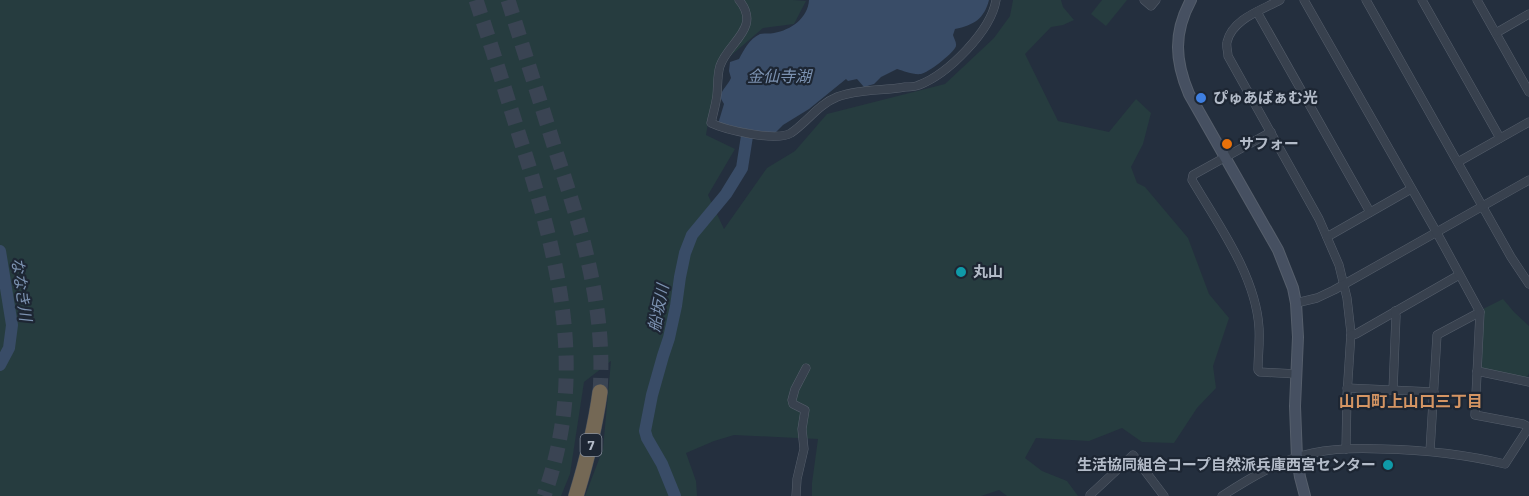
<svg xmlns="http://www.w3.org/2000/svg" width="1529" height="496" viewBox="0 0 1529 496" font-family="Barlow,'Noto Sans JP',sans-serif">
<style>
.green{fill:#263c3f}
.water{fill:#394c67}
.lines{fill:none;stroke-linecap:round;stroke-linejoin:round}
.river{stroke:#394c67;stroke-width:12}
.highway-tunnel{stroke:#3a4453;stroke-width:15;stroke-dasharray:15 8;stroke-linecap:butt}
.street-casing{stroke:#565f6c;stroke-width:9}
.secondary-casing{stroke:#565f6c;stroke-width:12}
.highway-casing{stroke:#434c59;stroke-width:16}
.street{stroke:#38414e;stroke-width:8}
.secondary{stroke:#465061;stroke-width:10}
.highway{stroke:#746855;stroke-width:15}
.shop-dot{fill:#3f7fe0;stroke:#1d2633;stroke-width:2}
.food-dot{fill:#e8710a;stroke:#1d2633;stroke-width:2}
.culture-dot{fill:#0f9aa8;stroke:#1d2633;stroke-width:2}
.labels{text-anchor:middle;stroke-width:4.5;stroke-linejoin:round;paint-order:stroke}
.shield{fill:#1d2633;stroke:#878f9c;stroke-width:1.5}
.shield-label{font-size:14px;font-weight:bold;fill:#b4bcc9}
.poi-label{font-size:15px;font-weight:bold;fill:#b4bcc9;stroke:#1d2633;text-anchor:start}
.water-label{font-size:16px;font-style:italic;fill:#7c92b1;stroke:#1d2633}
.neighbourhood-label{font-size:16px;font-weight:bold;fill:#d59563;stroke:#1d2633}
</style>
<rect width="100%" height="100%" fill="#242f3e"/>
<g class="green">
<polygon points="0,0 793,0 806,1 794,24 763,28 727,59 712,100 706,135 735,149 708,195 724,229 767,168 795,151 827,114 945,84 994,38 1010,16 1013,0 1061,0 1063,7 1074,20 1063,25 1051,27 1025,54 1058,121 1109,132 1136,99 1151,113 1143,144 1131,167 1137,183 1145,187 1188,238 1209,294 1229,318 1213,366 1216,388 1197,408 1174,443 1142,442 1122,428 1089,441 1036,438 1025,458 1042,471 1067,481 1078,496 1007,496 999,490 981,496 812,496 812,483 818,439 734,435 714,441 686,453 696,481 697,496 585,496 603,449 611,361 584,382 570,474 561,496 0,496"/>
<polygon points="1102,0 1127,0 1106,26 1091,14"/>
<polygon points="1503,299 1514,312 1529,326 1529,373 1527,378 1482,368 1483,309"/>
</g>
<path class="water" d="M809,0H989C984,19 974,25 955,29L953,35C954,39 958,44 955,48C952,54 928,73 921,74C913,75 904,71 897,69L881,77L874,84L864,87L857,79L848,81L846,79L809,109L783,125L774,134L718,124L724,104L720,97C722,89 728,85 731,78L729,71L730,62L739,59C744,50 749,39 760,34C764,33 770,34 774,33C791,30 808,18 809,0Z"/>
<g class="lines">
<g class="river">
<polyline points="0,251 12,325 9,348 0,365"/>
<polyline points="675,496 662,464 647,438 645,431 652,395 663,356 669,338 676,306 680,277 685,253 692,235 726,194 742,168 747,136"/>
</g>
<g class="highway-tunnel">
<path d="M476,0C491,45 505,90 519,135C558,256 589,371 544,496"/>
<path d="M508,0C524,51 540,101 556,152C582,231 606,308 600,392"/>
</g>
<g class="street-casing">
<g id="street">
<path d="M739,0C762,28 728,42 720,66C717,76 718,85 717,95C716,104 713,114 711,123C726,130 776,142 791,133C807,122 819,104 837,97C858,89 883,91 905,87C909,87 915,87 919,85C948,74 991,31 996,0"/>
<polyline points="1144,0 1151,6 1156,0"/>
<path d="M1280,0C1262,10 1232,19 1227,42C1226,46 1228,52 1228,56L1319,219L1339,265L1347,298L1351,333L1347,395L1346,449"/>
<polyline points="1366,0 1511,257 1529,284"/>
<polyline points="1422,0 1500,138"/>
<polyline points="1477,0 1529,92"/>
<polyline points="1257,12 1370,212"/>
<polyline points="1496,33 1529,14"/>
<path d="M1271,132L1193,175L1192,180C1218,224 1256,276 1259,328C1260,342 1258,356 1258,370L1260,372L1297,374"/>
<polyline points="1458,162 1529,122"/>
<polyline points="1327,237 1411,189"/>
<polyline points="1296,303 1317,298 1334,290 1529,180"/>
<polyline points="1351,335 1356,334 1459,275"/>
<polyline points="1477,371 1529,382"/>
<polyline points="1347,388 1434,392"/>
<polyline points="1393,390 1396,316 1395,311"/>
<polyline points="1430,451 1437,335 1480,312"/>
<polyline points="796,496 797,479 804,449 802,429 805,410 793,404 792,400 795,389 806,368"/>
<polyline points="1091,496 1090,495 1133,455 1164,496"/>
<path d="M1222,496C1250,478 1279,460 1313,453C1336,448 1358,448 1382,449C1424,450 1464,454 1505,464L1529,427L1523,424L1475,415L1480,312L1437,233L1304,0"/>
</g>
</g>
<g class="secondary-casing">
<path id="secondary" d="M1191,0C1173,33 1175,61 1189,94L1278,250L1293,288L1296,303L1298,337L1295,406L1297,458L1300,477L1305,496"/>
</g>
<g class="highway-casing">
<path id="highway" d="M576,496C587,460 595,429 600,392"/>
</g>
<use href="#street" class="street"/>
<use href="#secondary" class="secondary"/>
<use href="#highway" class="highway"/>
</g>
<circle class="shop-dot" cx="1201" cy="98" r="6"/>
<circle class="food-dot" cx="1227" cy="144" r="6"/>
<g class="culture-dot">
<circle cx="961" cy="272" r="6"/>
<circle cx="1388" cy="465" r="6"/>
</g>
<g class="labels">
<rect class="shield" x="580.5" y="434" width="21" height="22" rx="4.5"/>
<g class="shield-label">
<text x="591" y="450">7</text>
</g>
<g class="poi-label">
<text x="1213" y="103">ぴゅあぱぁむ光</text>
<text x="1239" y="149">サフォー</text>
<text x="973" y="277">丸山</text>
<text x="1376" y="470" text-anchor="end">生活協同組合コープ自然派兵庫西宮センター</text>
</g>
<g class="water-label">
<text x="779" y="82">金仙寺湖</text>
<text transform="translate(22 289) rotate(82)" y="6">ななき川</text>
<text transform="translate(658 308) rotate(-79)" y="6">船坂川</text>
</g>
<g class="neighbourhood-label">
<text x="1411" y="407">山口町上山口三丁目</text>
</g>
</g>
</svg>
